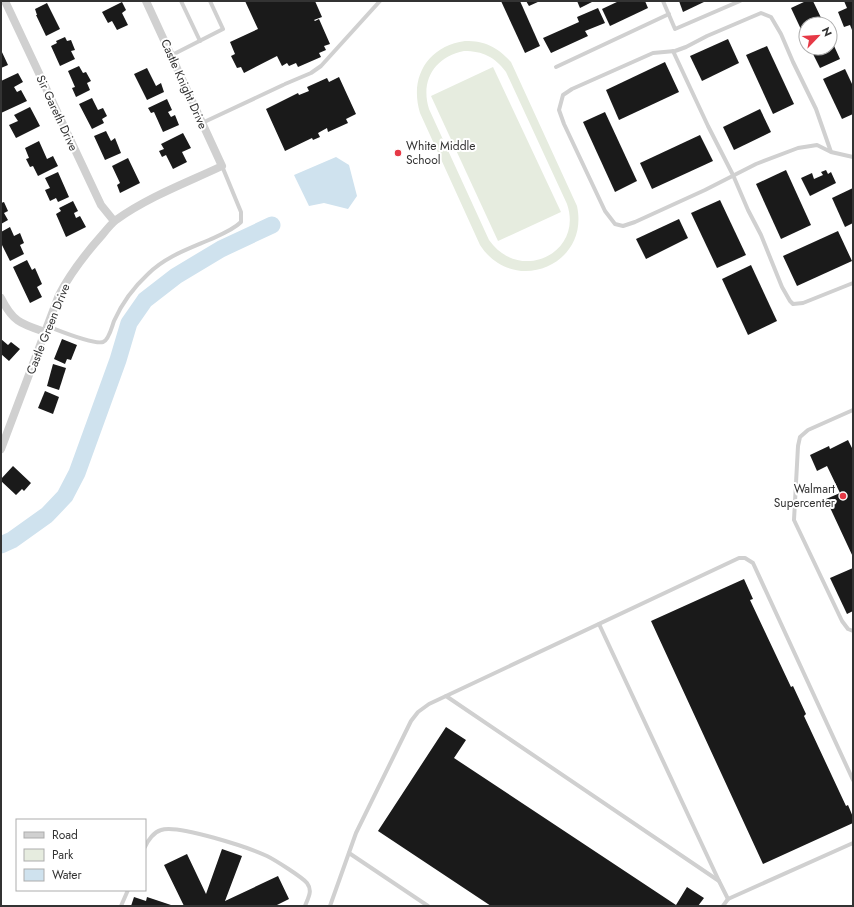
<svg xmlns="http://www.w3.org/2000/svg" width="854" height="907" viewBox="0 0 854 907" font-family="Jost,sans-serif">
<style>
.green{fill:#e6ecdf;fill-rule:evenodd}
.water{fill:#cfe2ee}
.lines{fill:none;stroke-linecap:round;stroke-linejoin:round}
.river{stroke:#cfe2ee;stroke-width:17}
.building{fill:#1a1a1a}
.lane{stroke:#d0d0d0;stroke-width:4}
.street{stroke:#d0d0d0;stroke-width:8}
.poi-dot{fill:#e63946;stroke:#fff;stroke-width:1.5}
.labels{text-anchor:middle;stroke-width:4;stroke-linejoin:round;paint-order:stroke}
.street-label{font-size:12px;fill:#333;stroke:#fff}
.poi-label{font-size:12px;fill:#333;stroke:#fff;text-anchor:start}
</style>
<rect width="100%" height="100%" fill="#fff"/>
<g class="green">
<path d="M465,41C486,41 497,47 511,62L577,206C590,266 513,296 480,245L420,113C409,77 428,46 465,41ZM464,51C483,51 495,57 506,72L567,204C584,253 520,284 489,240L429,109C420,80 435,57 464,51Z"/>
<polygon points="493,67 561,212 498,241 431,96"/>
</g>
<polygon class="water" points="336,157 349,165 357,196 348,209 324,203 309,206 294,175"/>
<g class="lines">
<polyline class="river" points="1,545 12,540 47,515 65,496 77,473 118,360 129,323 145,300 176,276 221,249 272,225"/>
</g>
<g class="building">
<polygon points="245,1 315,1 322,17 314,20 315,21 319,19 330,44 324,46 326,50 319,53 321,57 298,67 296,63 289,66 287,63 282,66 277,56 244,73 241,67 237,68 231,56 235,54 230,42 258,29"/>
<polygon points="501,1 520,1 540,46 525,53"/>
<polygon points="526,1 540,1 529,6"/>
<polygon points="577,1 594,1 580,8"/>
<polygon points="619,1 645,1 648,8 610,26 602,9"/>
<polygon points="679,1 706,1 683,12"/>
<polygon points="806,1 813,1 824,24 806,24 806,40 791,8"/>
<polygon points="844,1 853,1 853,30 852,30 850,25 844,27 838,12 847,8"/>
<polygon points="122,2 126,10 122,13 128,25 117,30 112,21 108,23 102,12"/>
<polygon points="47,3 60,29 46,36 36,15 37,15 35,9"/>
<polygon points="598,8 605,23 585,31 588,36 551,53 543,38 579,22 577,17"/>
<polygon points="65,37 67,41 71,40 75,50 71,51 75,59 60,66 51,46 57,43 56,41"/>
<polygon points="830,37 840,59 820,68 810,48 830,48"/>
<polygon points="728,39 739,63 702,81 690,56"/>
<polygon points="767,46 794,104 773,114 746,55"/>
<polygon points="1,50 8,65 1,68"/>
<polygon points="665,62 679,92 619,120 606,90"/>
<polygon points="79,66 83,73 86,72 91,81 87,83 90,90 76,97 72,88 75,87 68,71"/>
<polygon points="147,68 156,86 161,83 164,92 147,100 134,74"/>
<polygon points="845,69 853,86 853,114 842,119 823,79"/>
<polygon points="18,73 23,82 14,87 17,92 21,90 27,101 1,113 1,81"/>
<polygon points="339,77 356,114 346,119 348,123 328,132 327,128 318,133 320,137 313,140 312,138 285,151 266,109 298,93 299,95 309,91 307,87 327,78 329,82"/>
<polygon points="92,98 98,110 103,108 107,116 102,119 104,123 92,129 79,104"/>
<polygon points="167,99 172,110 168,112 171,117 175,115 179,125 163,132 154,112 151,113 148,108"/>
<polygon points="30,107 40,126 16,138 9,125 18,121 14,115"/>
<polygon points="760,109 771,132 734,150 723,127"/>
<polygon points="605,112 637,181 615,192 583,122"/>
<polygon points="106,131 111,141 115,138 121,153 105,160 94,136"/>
<polygon points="183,133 191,148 182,152 187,162 173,169 166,155 162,157 159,151 164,149 161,144"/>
<polygon points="700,135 713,161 652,189 640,163"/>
<polygon points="39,141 47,159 53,156 58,166 38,176 33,166 30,167 26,159 29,158 25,148"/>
<polygon points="128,158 140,183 120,193 117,185 120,183 112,166"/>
<polygon points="786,170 811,225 781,239 756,184"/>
<polygon points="826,170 828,174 831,172 836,183 810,196 801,178 812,173 814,179 823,175 821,172"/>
<polygon points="58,172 69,197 58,202 56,198 50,201 45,190 50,188 45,178"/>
<polygon points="853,188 853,223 845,227 832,198"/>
<polygon points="720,200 746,255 717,268 691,213"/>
<polygon points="73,201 78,211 74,213 76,218 80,216 86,227 66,237 56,214 61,211 59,208"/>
<polygon points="4,202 8,211 4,213 8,220 1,224 1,203"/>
<polygon points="679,219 688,238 646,259 636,239"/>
<polygon points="10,227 14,236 20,233 24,243 20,245 24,254 10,261 1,243 1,232"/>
<polygon points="838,231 852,261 797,286 783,256"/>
<polygon points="27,260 32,270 35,268 42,284 37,287 42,297 30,303 13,267"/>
<polygon points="751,265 777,321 748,335 722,279"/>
<polygon points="1,339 8,345 11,342 20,349 9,361 1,354"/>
<polygon points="62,339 77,345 71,360 67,359 65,364 54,359"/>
<polygon points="53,364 66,368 59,390 47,386"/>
<polygon points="45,391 59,397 53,414 38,408"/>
<polygon points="848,440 853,450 853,557 826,499 840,493 827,466 817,471 810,455 829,446 830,449"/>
<polygon points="13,466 31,483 24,491 22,489 16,495 1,481 1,479"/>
<polygon points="853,568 853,611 847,614 830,578"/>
<polygon points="744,579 753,599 750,600 791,687 793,686 806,714 804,716 846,806 848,805 853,817 853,823 763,864 651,621"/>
<polygon points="446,727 466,740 454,758 676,905 687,887 704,898 698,906 491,906 378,831"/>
<polygon points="222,849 242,856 225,901 278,876 289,899 275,906 184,906 164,865 187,854 206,894"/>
<polygon points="134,897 146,901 147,897 174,906 131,906"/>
</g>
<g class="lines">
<g class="lane">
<polyline points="181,1 200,41"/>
<polyline points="663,1 675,29 740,1"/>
<polyline points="673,51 708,126 733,175 748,210 761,235 782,287 790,301 793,304 803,303 853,283"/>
<polyline points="172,55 223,29 210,1"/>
<polyline points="556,67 669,14"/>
<polyline points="285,84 311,73 321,66 380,1"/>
<polyline points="202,123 283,85"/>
<polyline points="831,152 816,109 793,62 781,34 771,17 761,13 707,36 686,47 675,51 653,53 572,89 563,95 559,110 564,124 605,211 615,224 623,226 635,222 705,190 756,164 798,148 817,145 831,152 853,157"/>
<path d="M47,326C58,330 93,345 103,342C109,340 112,326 114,321C122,303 134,287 148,274C165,257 188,249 209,240C220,235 233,230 241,222V212L222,166"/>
<polyline points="853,410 808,430 800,437 798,446 794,520 842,621 848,629 853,631"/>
<polyline points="599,624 719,881"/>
<polyline points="446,696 719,881 728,899"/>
<path d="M145,847C148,840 154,832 161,830C178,824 250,848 267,856C275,860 302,877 307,883C313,891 308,898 305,906"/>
<polyline points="349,853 428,906"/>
<polyline points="121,906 128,890"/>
<polyline points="330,906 356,833 411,721 418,712 429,704 739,558 745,558 753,563 853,780"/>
<polyline points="723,906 728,899 853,843"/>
</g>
<g class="street">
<polyline points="5,1 101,205 114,221"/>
<path d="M1,298C13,322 21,324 45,332"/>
<path d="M1,449L59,295C71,272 86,253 103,234C107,229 111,224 116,220C148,197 186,183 222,166L146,1"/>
</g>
</g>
<g class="poi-dot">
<circle cx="398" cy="153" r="4"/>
<circle cx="843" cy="496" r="4"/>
</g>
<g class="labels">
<g class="street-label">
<text transform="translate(184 84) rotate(66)" y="4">Castle Knight Drive</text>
<text transform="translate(57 113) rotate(65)" y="4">Sir Gareth Drive</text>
<text transform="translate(48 329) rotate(-68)" y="4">Castle Green Drive</text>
</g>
<g class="poi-label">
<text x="406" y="150">White Middle<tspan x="406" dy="14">School</tspan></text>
<text x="835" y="493" text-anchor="end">Walmart<tspan x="835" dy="14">Supercenter</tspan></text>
</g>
</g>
<rect width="854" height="907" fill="none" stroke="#333333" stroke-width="4"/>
<rect x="16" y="819" width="130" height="72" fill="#ffffff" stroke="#adadad"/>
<rect x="24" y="832" width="20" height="6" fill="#d0d0d0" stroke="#adadad"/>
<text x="52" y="839" font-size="12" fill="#333333">Road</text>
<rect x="24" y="849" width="20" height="12" fill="#e6ecdf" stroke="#adadad"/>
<text x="52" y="859" font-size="12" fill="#333333">Park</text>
<rect x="24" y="869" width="20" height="12" fill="#cfe2ee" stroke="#adadad"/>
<text x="52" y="879" font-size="12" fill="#333333">Water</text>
<g transform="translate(818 36) rotate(65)"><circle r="19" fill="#ffffff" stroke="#adadad"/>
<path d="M0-3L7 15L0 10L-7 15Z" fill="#e63946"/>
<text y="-6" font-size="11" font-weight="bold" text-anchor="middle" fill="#333333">N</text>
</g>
</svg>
